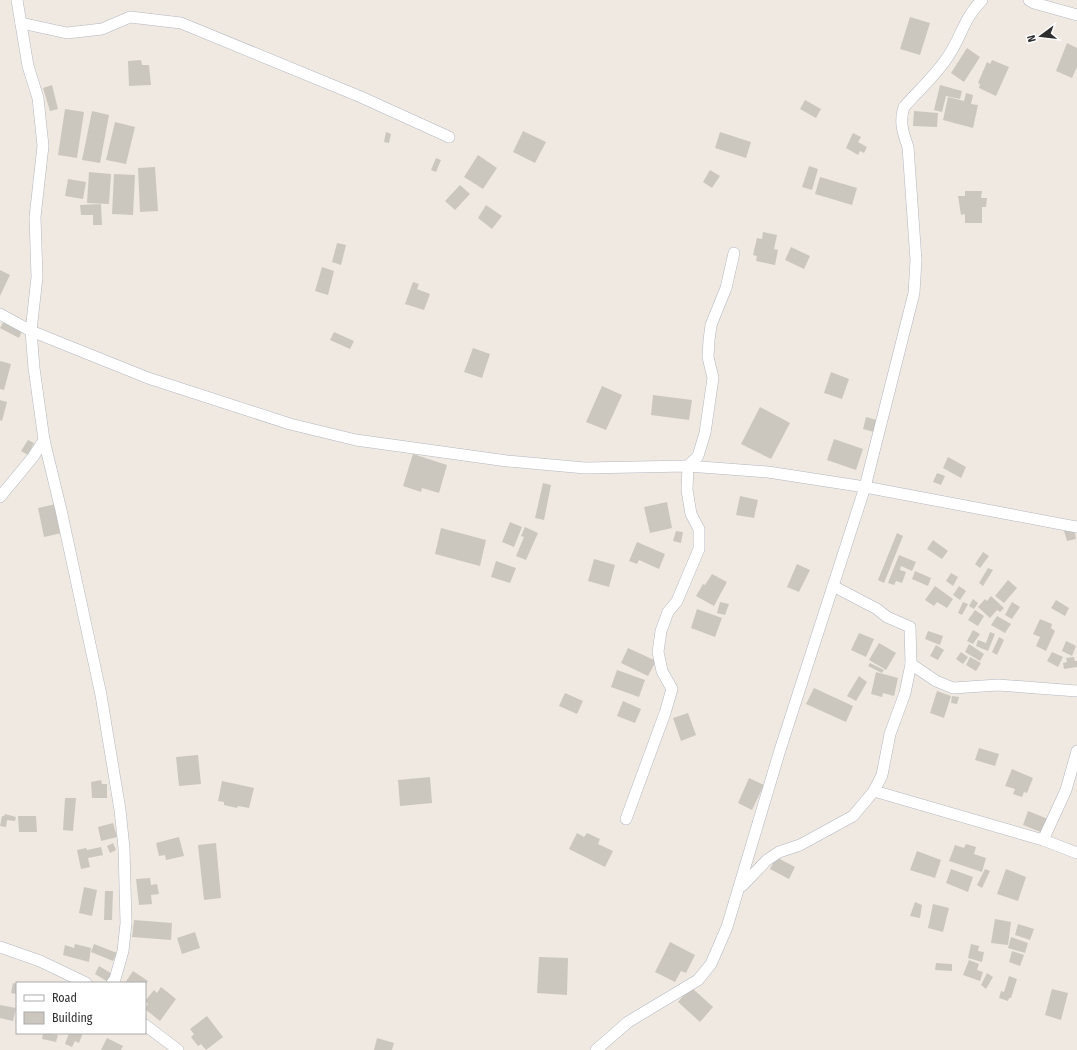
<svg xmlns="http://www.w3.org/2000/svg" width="1077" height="1050" viewBox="0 0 1077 1050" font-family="'Fira Sans Condensed',sans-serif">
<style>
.building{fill:#cbc7bf}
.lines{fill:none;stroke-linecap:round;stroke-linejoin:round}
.street-casing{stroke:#b4b7c1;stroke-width:12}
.street{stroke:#fff;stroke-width:11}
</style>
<rect width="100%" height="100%" fill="#efe9e1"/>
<g class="building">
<polygon points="910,17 930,23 920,55 900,49"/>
<polygon points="1067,43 1077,48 1077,67 1072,78 1056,71"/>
<polygon points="967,48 980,57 964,82 951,73"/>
<polygon points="141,60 142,65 149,65 151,85 129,86 128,61"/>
<polygon points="992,60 1009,67 996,96 979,88 980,84 978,83 987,62 990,64"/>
<polygon points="52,85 58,109 50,111 43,88"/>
<polygon points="940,85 962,91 960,99 946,96 942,112 934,110"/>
<polygon points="966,93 973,95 971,104 978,105 973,128 943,120 948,97 964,101"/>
<polygon points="805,100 821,109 816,118 800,109"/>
<polygon points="65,109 84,112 77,158 58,155"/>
<polygon points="92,111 109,115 100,163 82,160"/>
<polygon points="914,111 938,113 937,127 913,126"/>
<polygon points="115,122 135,127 126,164 106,160"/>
<polygon points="523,131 546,142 535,163 513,152"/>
<polygon points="386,132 391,134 389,143 384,142"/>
<polygon points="720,132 751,142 746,158 715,148"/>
<polygon points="853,133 861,137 858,142 867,147 864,153 860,151 858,155 846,148"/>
<polygon points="478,155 497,168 483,189 464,177"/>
<polygon points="436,158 441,160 436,172 431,170"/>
<polygon points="809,166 818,169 812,190 802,187"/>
<polygon points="155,167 158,211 140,212 138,168"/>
<polygon points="710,170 720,176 712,188 703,182"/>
<polygon points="89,172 111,174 109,204 87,203"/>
<polygon points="114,174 135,175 133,215 112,214"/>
<polygon points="820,177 857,188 852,205 815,194"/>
<polygon points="68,179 86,182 83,199 65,196"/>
<polygon points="460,185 470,194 455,210 445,201"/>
<polygon points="965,191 982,191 981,198 987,198 986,207 982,207 982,223 965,223 965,214 961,215 958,196 965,196"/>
<polygon points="101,204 102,225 93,225 93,215 81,215 80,205"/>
<polygon points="486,205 502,216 492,229 478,218"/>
<polygon points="763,232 777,235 774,249 778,250 775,265 756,261 757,256 753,255 757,238 762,239"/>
<polygon points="337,243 346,245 341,265 332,262"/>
<polygon points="791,247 810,256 804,269 785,260"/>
<polygon points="322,267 334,271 328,295 315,291"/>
<polygon points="0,270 10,275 0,296"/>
<polygon points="413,282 419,284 417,289 430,294 424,310 405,304"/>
<polygon points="5,319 23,329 19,338 0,328"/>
<polygon points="334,332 354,341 350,349 330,340"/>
<polygon points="473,348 490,354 482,378 464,372"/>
<polygon points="0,361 11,364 4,390 0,389"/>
<polygon points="831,372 849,379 842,399 824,393"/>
<polygon points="602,386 622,395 606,430 586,422"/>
<polygon points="653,395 692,400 689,420 651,415"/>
<polygon points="0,400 7,402 2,421 0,420"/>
<polygon points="760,407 790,423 771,459 741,444"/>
<polygon points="866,417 884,422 881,434 863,429"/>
<polygon points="834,439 863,449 856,470 827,460"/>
<polygon points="28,440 34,443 28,455 21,451"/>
<polygon points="413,454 447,465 439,493 422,488 421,492 403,486"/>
<polygon points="948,457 966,467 961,478 943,468"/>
<polygon points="937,473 945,476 941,485 933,482"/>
<polygon points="543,483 551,485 544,520 535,518"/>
<polygon points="740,496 758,500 754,518 736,515"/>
<polygon points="667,502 672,528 650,533 644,507"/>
<polygon points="56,504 62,533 44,537 38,508"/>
<polygon points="510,522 522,527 514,547 502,542"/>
<polygon points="525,527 538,533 526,560 516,556 524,537 521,536"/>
<polygon points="441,528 486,540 480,566 435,554"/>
<polygon points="1074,529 1076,539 1067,541 1064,531"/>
<polygon points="676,531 683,532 681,543 673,541"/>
<polygon points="897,533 903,536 884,583 878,580"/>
<polygon points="933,540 948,551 942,559 927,549"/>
<polygon points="637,542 665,554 659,569 639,560 637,564 629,561"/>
<polygon points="983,552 989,556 980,568 975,564"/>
<polygon points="899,555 916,562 912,571 901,566 900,570 906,572 902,583 896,581 894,585 888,583"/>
<polygon points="594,559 615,565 609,587 588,581"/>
<polygon points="496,561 516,568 510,583 491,577"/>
<polygon points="797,564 810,570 799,592 787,587"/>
<polygon points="988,568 993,570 983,586 979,583"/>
<polygon points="915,571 931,578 928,586 912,579"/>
<polygon points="951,573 958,577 953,586 946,581"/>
<polygon points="712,574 727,582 714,606 696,596 703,584 705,585"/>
<polygon points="1008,580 1017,588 1004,603 995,596"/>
<polygon points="935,586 953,599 947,608 937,602 934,606 925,600"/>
<polygon points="959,586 966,591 960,600 953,595"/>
<polygon points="991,596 1004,608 1000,612 997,610 990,618 978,607 985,599 987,601"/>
<polygon points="973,599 978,603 974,609 969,606"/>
<polygon points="1056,600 1069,608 1065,616 1051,608"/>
<polygon points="720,602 729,604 725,615 717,613"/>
<polygon points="963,602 968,604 962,615 958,613"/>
<polygon points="1012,602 1020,607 1012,619 1005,615"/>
<polygon points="697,609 722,618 715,637 691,628"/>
<polygon points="975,610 984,616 978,626 968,620"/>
<polygon points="997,616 1011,624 1005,633 991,625"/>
<polygon points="1040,619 1052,624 1051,628 1055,631 1046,651 1036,646 1040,637 1033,634"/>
<polygon points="973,630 980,634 973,644 967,641"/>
<polygon points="928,631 943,636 940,645 925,639"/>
<polygon points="990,632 995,634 988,651 976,646 978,640 986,643"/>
<polygon points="859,633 874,639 866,657 851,650"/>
<polygon points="999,637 1004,640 997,655 992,652"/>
<polygon points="1066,641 1076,646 1072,656 1062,651"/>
<polygon points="879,643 896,653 886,670 869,660"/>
<polygon points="969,644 984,654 980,661 965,652"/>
<polygon points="936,645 944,650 938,660 930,656"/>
<polygon points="628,648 656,661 648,676 621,663"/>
<polygon points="961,652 968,657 963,664 956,659"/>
<polygon points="1052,652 1063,657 1058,667 1047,661"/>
<polygon points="970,657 981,663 976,671 966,665"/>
<polygon points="1074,657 1075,661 1077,661 1077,667 1064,669 1063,663 1067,662 1066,658"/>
<polygon points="870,663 884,670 882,673 868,666"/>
<polygon points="617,670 645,680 639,697 611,687"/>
<polygon points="876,672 898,678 894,696 883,693 882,697 871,694"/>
<polygon points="859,676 867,682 856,701 847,696"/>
<polygon points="814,688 853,706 846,722 806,704"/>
<polygon points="937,691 951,696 944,718 930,713"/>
<polygon points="565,693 583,701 577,714 559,706"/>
<polygon points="952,696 959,697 957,704 951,703"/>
<polygon points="623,701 641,709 635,723 617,716"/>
<polygon points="688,713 696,735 681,741 673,718"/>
<polygon points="979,748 999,754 995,766 975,760"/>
<polygon points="198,755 201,784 179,786 176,757"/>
<polygon points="1012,769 1033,778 1027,793 1024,792 1022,797 1013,794 1015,789 1005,786"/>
<polygon points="430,777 432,803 400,806 398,780"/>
<polygon points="749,778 764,785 752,810 738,803"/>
<polygon points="101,780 102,784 107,784 107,798 92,798 91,782"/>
<polygon points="222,781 254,788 249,808 238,806 237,808 224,805 224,802 218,801"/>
<polygon points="65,798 76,798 73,831 63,830"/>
<polygon points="1028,811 1048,819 1043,833 1023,825"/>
<polygon points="5,814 16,817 15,821 7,820 6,827 0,826 2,816 4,816"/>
<polygon points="18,816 36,816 37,832 19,832"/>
<polygon points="113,823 117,837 101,841 98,827"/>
<polygon points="577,833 584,837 587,833 600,839 598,844 613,851 605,867 569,849"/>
<polygon points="179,837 184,856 166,860 165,855 159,856 156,843"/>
<polygon points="113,843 116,850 110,853 107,846"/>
<polygon points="216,843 221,898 204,900 198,845"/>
<polygon points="966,844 976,847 974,854 986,858 982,872 949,861 955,845 964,848"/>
<polygon points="101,847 103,855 88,858 90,867 81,869 77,850 86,848 87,850"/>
<polygon points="917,851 941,860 935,878 910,870"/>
<polygon points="776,857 795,867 789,879 770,869"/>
<polygon points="951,869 973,877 968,892 946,883"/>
<polygon points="985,869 990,871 982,888 977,885"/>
<polygon points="1006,869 1026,877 1018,901 997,894"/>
<polygon points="150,878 151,885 157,884 159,894 151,895 152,904 139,905 136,879"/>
<polygon points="84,887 97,890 92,916 79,913"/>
<polygon points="105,891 113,891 112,920 104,920"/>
<polygon points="915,902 922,905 920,918 910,916"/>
<polygon points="933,904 949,908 943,932 928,928"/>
<polygon points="995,919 1011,922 1008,945 991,943"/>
<polygon points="134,920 172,923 171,940 132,937"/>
<polygon points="1018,924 1034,929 1030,940 1015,935"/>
<polygon points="195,932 200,948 182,954 177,938"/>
<polygon points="1011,937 1028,943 1025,953 1008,948"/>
<polygon points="670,942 695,955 686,973 681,971 675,982 655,972"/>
<polygon points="75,944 91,948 89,962 63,955 65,945 74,948"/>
<polygon points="94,944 117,953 113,961 91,952"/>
<polygon points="971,944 979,946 978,951 984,952 982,962 968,958"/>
<polygon points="1012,951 1024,955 1020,966 1009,962"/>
<polygon points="539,957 568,958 567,995 537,993"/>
<polygon points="969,960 979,964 977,970 983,972 980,981 963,975"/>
<polygon points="936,963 952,964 952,971 935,970"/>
<polygon points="99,966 114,975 110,983 95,974"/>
<polygon points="133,971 148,981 145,985 145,983 125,983"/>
<polygon points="987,973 993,977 986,989 981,985"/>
<polygon points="1009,976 1017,979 1011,998 1009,998 1008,1001 999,998 1001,991 1004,992"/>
<polygon points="13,983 17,984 16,994 11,993"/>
<polygon points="161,987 176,999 160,1021 145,1009 148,1004 145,1001 154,990 157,993"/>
<polygon points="691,987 713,1007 700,1022 678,1002"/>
<polygon points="1052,989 1068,993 1061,1020 1045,1015"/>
<polygon points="0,1005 16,1008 13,1021 0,1018"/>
<polygon points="207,1016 223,1037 206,1050 201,1044 198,1046 191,1037 194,1034 190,1029"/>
<polygon points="43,1033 58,1035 56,1042 42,1039"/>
<polygon points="69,1033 83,1033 79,1043 75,1041 72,1047 65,1044"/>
<polygon points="107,1038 123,1046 121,1050 101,1050"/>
<polygon points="377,1038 394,1043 392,1050 374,1050"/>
</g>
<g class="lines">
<g class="street-casing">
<g id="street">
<polyline points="17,0 28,66 38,98 43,146 35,217 37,277 31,331 34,368 44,440 61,510 101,695 120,810 124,848 126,923 123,951 115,979 112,983"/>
<polyline points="1029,0 1034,3 1077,15"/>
<polyline points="21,23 67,33 102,29 130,17 181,23 361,97 449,137"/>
<polyline points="0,314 31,331 148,378 290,424 356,440 507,461 585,468 688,466 768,472 865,487 1077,527"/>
<polyline points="0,497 33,457 44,440"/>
<polyline points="911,664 936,681 953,688 998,685 1077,691"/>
<polyline points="874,791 1043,840 1077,853"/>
<polyline points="626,819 665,713 672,689 662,671 658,652 661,631 668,612 677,601 699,549 699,529 691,514 687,490 688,466 698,456 705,433 713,378 708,357 709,340 711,325 726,288 734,253"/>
<polyline points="1043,840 1066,790 1077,751"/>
<polyline points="742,886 767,860 779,852 800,845 853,816 874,791 882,775 890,734 905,693 911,664 910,627 887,617 877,609 833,586"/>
<polyline points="0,947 40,961 86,983"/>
<polyline points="145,1025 178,1050"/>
<path d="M596,1050L628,1022L698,980L711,964L727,927L780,750L865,487L914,293L916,260L908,147C903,133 899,121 904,107C919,90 937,74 949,55C962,35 964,18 982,0"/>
</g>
</g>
<use href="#street" class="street"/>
</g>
<rect x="16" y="982" width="130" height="52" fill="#ffffff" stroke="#ababab"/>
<rect x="24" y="995" width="20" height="6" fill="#ffffff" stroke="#ababab"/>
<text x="52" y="1002" font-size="12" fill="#2e2e2e">Road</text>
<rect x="24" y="1012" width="20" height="12" fill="#cbc7bf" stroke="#ababab"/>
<text x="52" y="1022" font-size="12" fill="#2e2e2e">Building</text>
<g transform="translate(1041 36) rotate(255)" stroke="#ffffff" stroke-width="3" paint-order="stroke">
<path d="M0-3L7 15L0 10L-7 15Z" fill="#2e2e2e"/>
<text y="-6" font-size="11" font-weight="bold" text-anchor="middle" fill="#2e2e2e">N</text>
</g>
</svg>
